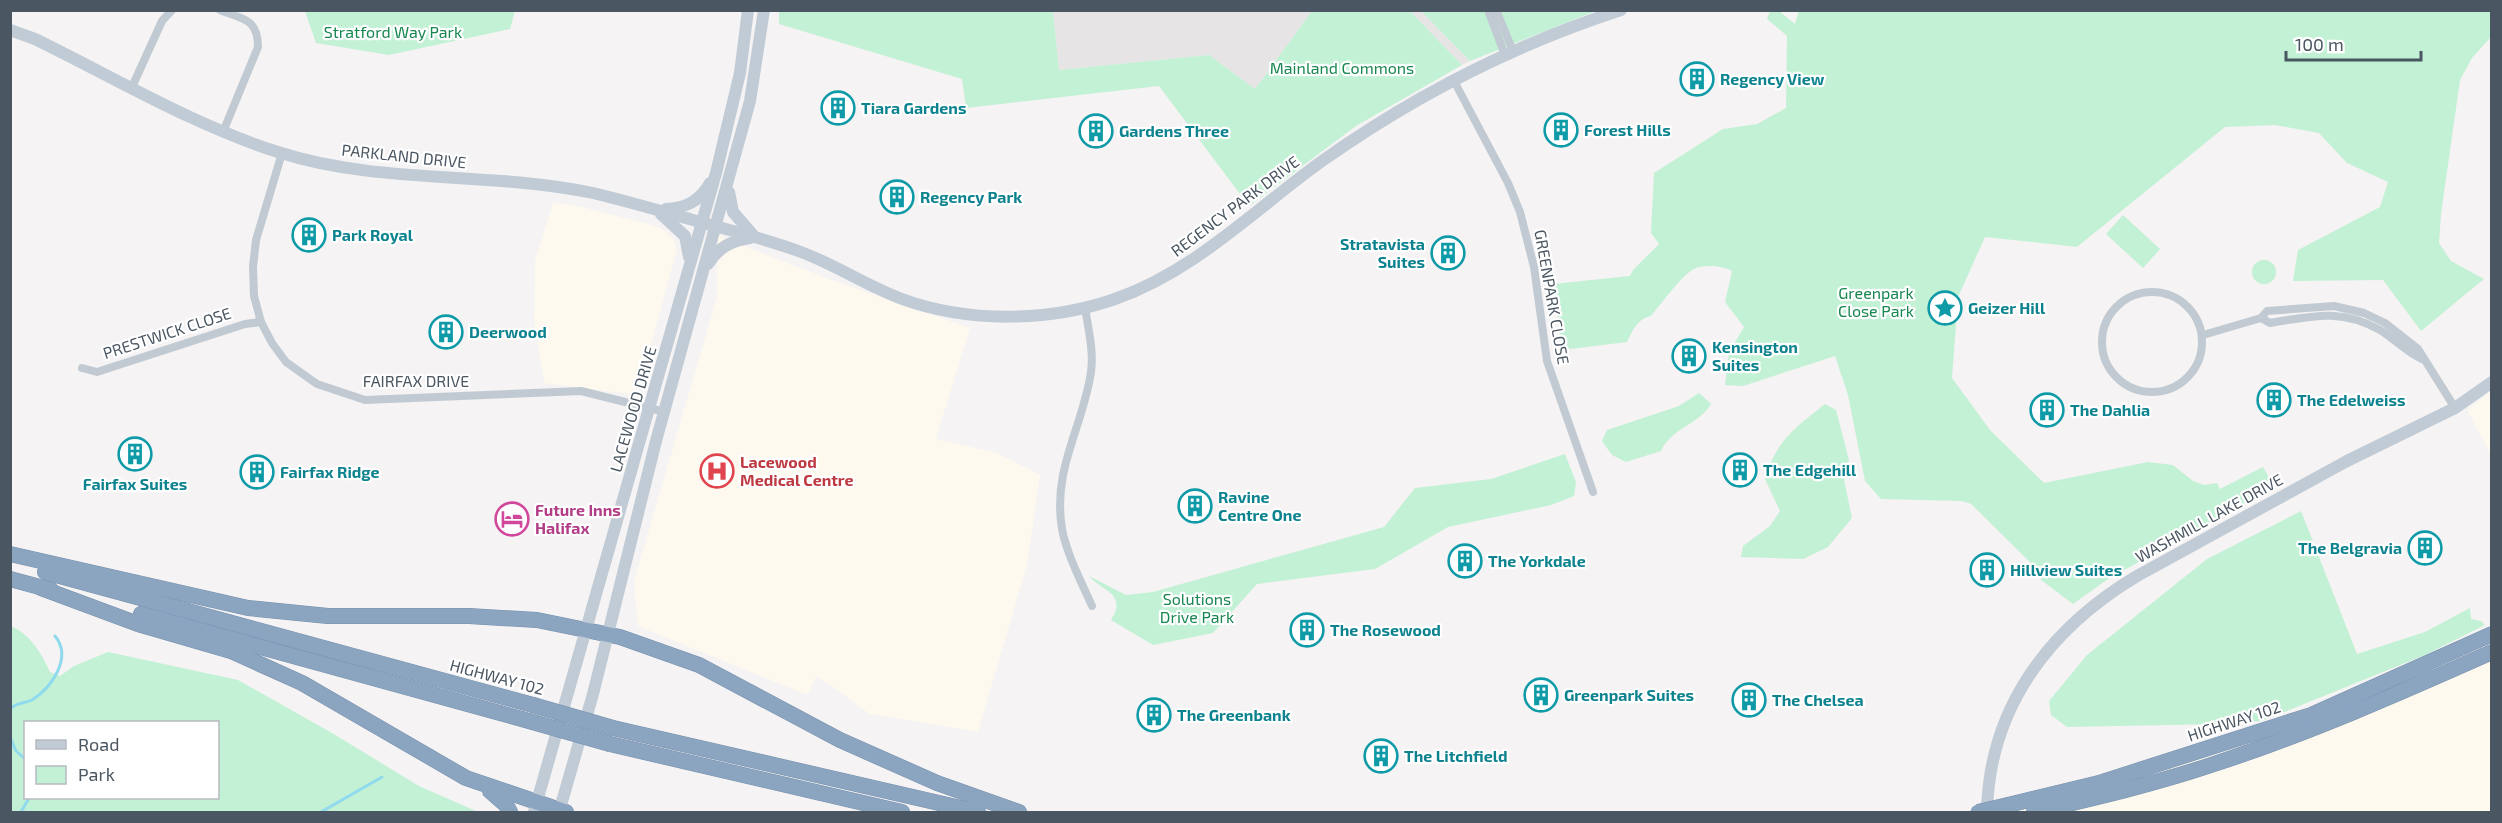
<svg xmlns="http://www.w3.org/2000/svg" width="2502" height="823" viewBox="0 0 2502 823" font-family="'Exo 2',sans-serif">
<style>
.commercial{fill:#fdf9ef}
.education{fill:#e6e4e5}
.green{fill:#c3f1d5;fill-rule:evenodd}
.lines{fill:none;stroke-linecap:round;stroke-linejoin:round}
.stream{stroke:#90daee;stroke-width:3}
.highway-casing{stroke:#7690ad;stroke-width:16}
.street{stroke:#c1cad2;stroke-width:8}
.secondary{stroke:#c1cbd6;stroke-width:12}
.highway{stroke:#8ba5c1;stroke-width:15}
.highway-bridge-casing{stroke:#7690ad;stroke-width:16;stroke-linecap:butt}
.highway-bridge{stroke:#8ba5c1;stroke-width:15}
.labels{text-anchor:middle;stroke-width:4.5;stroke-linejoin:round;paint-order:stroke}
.park-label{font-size:16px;fill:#17864f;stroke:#fff}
.culture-label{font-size:16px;font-weight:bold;fill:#0d838f;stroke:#fff;text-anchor:start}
.street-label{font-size:16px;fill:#4a5661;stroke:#fff}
.health-label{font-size:16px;font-weight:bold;fill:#be3a42;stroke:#fff;text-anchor:start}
.hotel-label{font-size:16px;font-weight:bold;fill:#b23c85;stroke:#fff;text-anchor:start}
</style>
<rect width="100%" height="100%" fill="#f5f3f3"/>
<g class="commercial">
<polygon points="553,203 574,205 648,224 661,228 673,238 677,250 637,395 544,383 534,320 535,261"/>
<polygon points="718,236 829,279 970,328 936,439 997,453 1040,475 1027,565 978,732 870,714 817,676 807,695 638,626 634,581 717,297"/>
<polygon points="2491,391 2491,455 2467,410"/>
<polygon points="2491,646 2491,812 2012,812 2063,798"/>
</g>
<g class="education">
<polygon points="1053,11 1312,11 1255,89 1209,55 1059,70"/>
<polygon points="1410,11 1421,11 1470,61 1462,65"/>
</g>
<g class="green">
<path d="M1799,10L2491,11V37L2472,58L2460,80L2441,214L2439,243L2451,261L2484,279L2421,331L2383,280L2293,281L2298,250L2380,207L2388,182L2347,163L2319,133L2275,125L2225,127L2077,247L1985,237L1958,297L1952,378L1990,430L2044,483L2148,462L2173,465L2193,481L2204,485L2217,483L2220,489L2263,467L2274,487L2108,579L2073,604L2041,580L2039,571L1971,504L1962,501L1881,499L1865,481L1848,395L1835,356L1743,386L1725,385L1729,353L1744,327L1725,302L1732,271C1722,266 1705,264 1694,269C1681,276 1661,304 1651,316C1637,319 1633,330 1627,342L1562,350L1553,284L1630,276L1633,270L1659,244L1651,233L1654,173L1723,129L1757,124L1786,108L1787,36L1767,19L1770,11H1779L1795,24Z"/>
<polygon points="305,11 305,10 515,11 510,29 389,55 316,43"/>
<polygon points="779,11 1053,11 1059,70 1209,55 1255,89 1312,11 1410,11 1462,65 1356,126 1249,206 1159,86 966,108 962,79 779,24"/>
<polygon points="1421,11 1596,11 1470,61"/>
<polygon points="2123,215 2160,249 2143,268 2106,234"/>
<circle cx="2264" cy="272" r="12"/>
<path d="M1699,393L1711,404C1699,425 1672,427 1661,451L1626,462L1612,455L1602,441L1607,430L1679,406Z"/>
<path d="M1825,404L1836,410L1849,460L1844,480L1852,518L1828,547L1803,559L1741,557L1743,546L1770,526L1780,511L1765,479C1777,439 1795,428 1825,404Z"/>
<path d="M1565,454L1576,482L1574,496L1551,505L1448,527L1375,569L1257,584L1213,633L1153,645L1111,620C1128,593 1101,591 1089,576L1126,595L1153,592L1384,527L1415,488L1491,479Z"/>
<polygon points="2301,511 2357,654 2425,632 2470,608 2471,619 2481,621 2485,625 2425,655 2262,721 2222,724 2067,727 2051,715 2049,701 2087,655 2207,559"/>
<path d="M11,626C30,634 42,654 50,672L60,676L74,666L108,652L238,680L332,733L419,786L478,812H11ZM26,722H218V798H26Z"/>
</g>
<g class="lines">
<g class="stream">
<path d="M10,709C17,702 24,704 32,700C51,688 73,658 55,636"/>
<polyline points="10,737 16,751 26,760"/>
<polyline points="21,812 29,798"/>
<polyline points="321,812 382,777"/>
</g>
<g class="highway-casing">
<g id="highway">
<polyline points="10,554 248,608 328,616 469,616 537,620 620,637 699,665 840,740 937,783 1019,812"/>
<polyline points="45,572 533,705"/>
<polyline points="10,579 51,590"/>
<polyline points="41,588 138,624 231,651 302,683 466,778 566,812"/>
<polyline points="141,614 529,721"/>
<polyline points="613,728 978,812"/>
<polyline points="610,744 902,812"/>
<polyline points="490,791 506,805 510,812"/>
<polyline points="2008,805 2099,783 2311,715 2492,634"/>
<path d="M2034,812C2094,798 2155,784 2214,764C2309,733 2400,693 2492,652"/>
</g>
</g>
<g class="street">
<path d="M220,10C242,19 258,18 258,47L223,132"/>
<polyline points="1488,10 1505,55"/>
<polyline points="1496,10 1513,51"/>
<polyline points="1453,79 1508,183 1520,212 1534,267 1547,361 1593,492"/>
<polyline points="132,87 162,21 172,10"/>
<polyline points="282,153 256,240 253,267 254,296 261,322 272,343 286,362 317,384 365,400 581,391 665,412"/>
<circle cx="2152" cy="342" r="50"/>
<path d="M1085,307C1088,328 1094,351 1091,372C1083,427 1052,469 1062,529C1067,555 1081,581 1092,606"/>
<path d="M2261,318L2270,323C2312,316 2341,308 2380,330C2395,339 2406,352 2422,359"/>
<polyline points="2203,335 2261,318 2267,311 2334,306 2364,313 2385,323 2418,349 2455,408"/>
<polyline points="82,368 97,372 245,324 261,322"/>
</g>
<g class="secondary">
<path d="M10,30L35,39C115,78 193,125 278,152C380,185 489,171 593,193C627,201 660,211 693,220C729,230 766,239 801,252C836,265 867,286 902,299C968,323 1049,322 1115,299C1195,271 1254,210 1322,161C1414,96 1513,45 1621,10"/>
<polyline points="729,192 733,212 753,235"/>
<path d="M666,209C686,208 700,201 710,183"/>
<polyline points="661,214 685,236 689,257"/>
<path d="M708,264C719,247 731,241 750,238"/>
<polyline points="534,812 716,173 740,73 748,10"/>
<polyline points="559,812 593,694 656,441 750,101 764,10"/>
<path d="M1987,812C1989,707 2050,628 2137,576L2347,461L2455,408L2492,382"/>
</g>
<use href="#highway" class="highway"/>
<g class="highway-bridge-casing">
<g id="highway-bridge">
<polyline points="533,705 613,728"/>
<polyline points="529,721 610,744"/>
<polyline points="1978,812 2008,805"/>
</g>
</g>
<use href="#highway-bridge" class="highway-bridge"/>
</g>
<defs>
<g id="building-ring" transform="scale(1.725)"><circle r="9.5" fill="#fff" stroke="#0f9aa8" stroke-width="1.5"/><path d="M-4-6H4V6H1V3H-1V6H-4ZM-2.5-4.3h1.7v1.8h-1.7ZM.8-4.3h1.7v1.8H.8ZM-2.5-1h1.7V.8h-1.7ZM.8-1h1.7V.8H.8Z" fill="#0f9aa8"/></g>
<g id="sight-ring" transform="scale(1.725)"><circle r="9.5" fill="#fff" stroke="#0f9aa8" stroke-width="1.5"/><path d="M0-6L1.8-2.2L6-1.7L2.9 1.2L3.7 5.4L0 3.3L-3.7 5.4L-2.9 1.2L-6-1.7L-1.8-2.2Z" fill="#0f9aa8"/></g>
<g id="hospital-ring" transform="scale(1.725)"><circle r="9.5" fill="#fff" stroke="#e0444e" stroke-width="1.5"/><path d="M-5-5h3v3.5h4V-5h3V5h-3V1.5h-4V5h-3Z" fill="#e0444e"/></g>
<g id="hotel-ring" transform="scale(1.725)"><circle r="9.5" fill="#fff" stroke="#d1479c" stroke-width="1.5"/><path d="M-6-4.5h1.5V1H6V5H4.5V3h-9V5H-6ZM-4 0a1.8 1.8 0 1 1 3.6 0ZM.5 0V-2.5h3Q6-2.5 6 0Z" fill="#d1479c"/></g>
</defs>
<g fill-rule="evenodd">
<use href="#building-ring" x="1697" y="79"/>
<use href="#building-ring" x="838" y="108"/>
<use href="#building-ring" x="1561" y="130"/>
<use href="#building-ring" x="1096" y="131"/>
<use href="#building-ring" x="897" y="197"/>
<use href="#building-ring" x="309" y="235"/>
<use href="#building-ring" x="1448" y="253"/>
<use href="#sight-ring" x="1945" y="308"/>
<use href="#building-ring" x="446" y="332"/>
<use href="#building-ring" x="1689" y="356"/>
<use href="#building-ring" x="2274" y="400"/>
<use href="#building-ring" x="2047" y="410"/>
<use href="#building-ring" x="135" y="454"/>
<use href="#building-ring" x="1740" y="470"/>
<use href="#hospital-ring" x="717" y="471"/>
<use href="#building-ring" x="257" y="472"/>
<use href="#building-ring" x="1195" y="506"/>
<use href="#hotel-ring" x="512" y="519"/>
<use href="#building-ring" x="2425" y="548"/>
<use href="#building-ring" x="1465" y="561"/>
<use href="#building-ring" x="1987" y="570"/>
<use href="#building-ring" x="1307" y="630"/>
<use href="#building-ring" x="1541" y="695"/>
<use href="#building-ring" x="1749" y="700"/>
<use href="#building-ring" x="1154" y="715"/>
<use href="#building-ring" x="1381" y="756"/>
</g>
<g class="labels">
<g class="park-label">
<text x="393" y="38">Stratford Way Park</text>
<text x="1342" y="74">Mainland Commons</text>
<text x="1876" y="299">Greenpark<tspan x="1876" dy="18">Close Park</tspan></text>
<text x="1197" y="605">Solutions<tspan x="1197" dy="18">Drive Park</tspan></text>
</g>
<g class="culture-label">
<text x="1720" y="85">Regency View</text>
<text x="861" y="114">Tiara Gardens</text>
<text x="1584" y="136">Forest Hills</text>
<text x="1119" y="137">Gardens Three</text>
<text x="920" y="203">Regency Park</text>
<text x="332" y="241">Park Royal</text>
<text x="1425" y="250" text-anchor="end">Stratavista<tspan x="1425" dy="18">Suites</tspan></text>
<text x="1968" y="314">Geizer Hill</text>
<text x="469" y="338">Deerwood</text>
<text x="1712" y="353">Kensington<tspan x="1712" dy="18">Suites</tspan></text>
<text x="2297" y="406">The Edelweiss</text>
<text x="2070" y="416">The Dahlia</text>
<text x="1763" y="476">The Edgehill</text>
<text x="280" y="478">Fairfax Ridge</text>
<text x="135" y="490" text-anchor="middle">Fairfax Suites</text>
<text x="1218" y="503">Ravine<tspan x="1218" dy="18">Centre One</tspan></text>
<text x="2402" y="554" text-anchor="end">The Belgravia</text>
<text x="1488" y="567">The Yorkdale</text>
<text x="2010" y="576">Hillview Suites</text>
<text x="1330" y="636">The Rosewood</text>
<text x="1564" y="701">Greenpark Suites</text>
<text x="1772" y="706">The Chelsea</text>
<text x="1177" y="721">The Greenbank</text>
<text x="1404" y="762">The Litchfield</text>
</g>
<g class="street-label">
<text transform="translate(404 156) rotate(6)" y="6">PARKLAND DRIVE</text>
<text transform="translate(1235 206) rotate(-37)" y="6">REGENCY PARK DRIVE</text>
<text transform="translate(1552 297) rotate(80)" y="6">GREENPARK CLOSE</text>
<text transform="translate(167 333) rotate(-18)" y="6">PRESTWICK CLOSE</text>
<text x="416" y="387">FAIRFAX DRIVE</text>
<text transform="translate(633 409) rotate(-74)" y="6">LACEWOOD DRIVE</text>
<text transform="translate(2209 518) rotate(-29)" y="6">WASHMILL LAKE DRIVE</text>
<text transform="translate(497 677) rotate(15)" y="6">HIGHWAY 102</text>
<text transform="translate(2234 721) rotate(-18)" y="6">HIGHWAY 102</text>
</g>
<g class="health-label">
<text x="740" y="468">Lacewood<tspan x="740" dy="18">Medical Centre</tspan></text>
</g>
<g class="hotel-label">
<text x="535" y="516">Future Inns<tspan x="535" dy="18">Halifax</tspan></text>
</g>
</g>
<rect width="2502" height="823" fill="none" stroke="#4a5661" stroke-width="24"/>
<rect x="24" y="721" width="195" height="78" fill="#ffffff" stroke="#b7bbc0" stroke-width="1.5"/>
<rect x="36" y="740" width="30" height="9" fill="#c1cbd6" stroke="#b7bbc0" stroke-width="1.5"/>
<text x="78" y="751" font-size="18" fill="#4a5661">Road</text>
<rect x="36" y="766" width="30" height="18" fill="#c3f1d5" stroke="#b7bbc0" stroke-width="1.5"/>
<text x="78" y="781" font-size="18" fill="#4a5661">Park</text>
<path d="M2286 51v9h135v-9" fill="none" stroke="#4a5661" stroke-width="3"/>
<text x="2295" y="51" font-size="18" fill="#4a5661" stroke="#ffffff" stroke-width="4.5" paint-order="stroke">100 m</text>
</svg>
